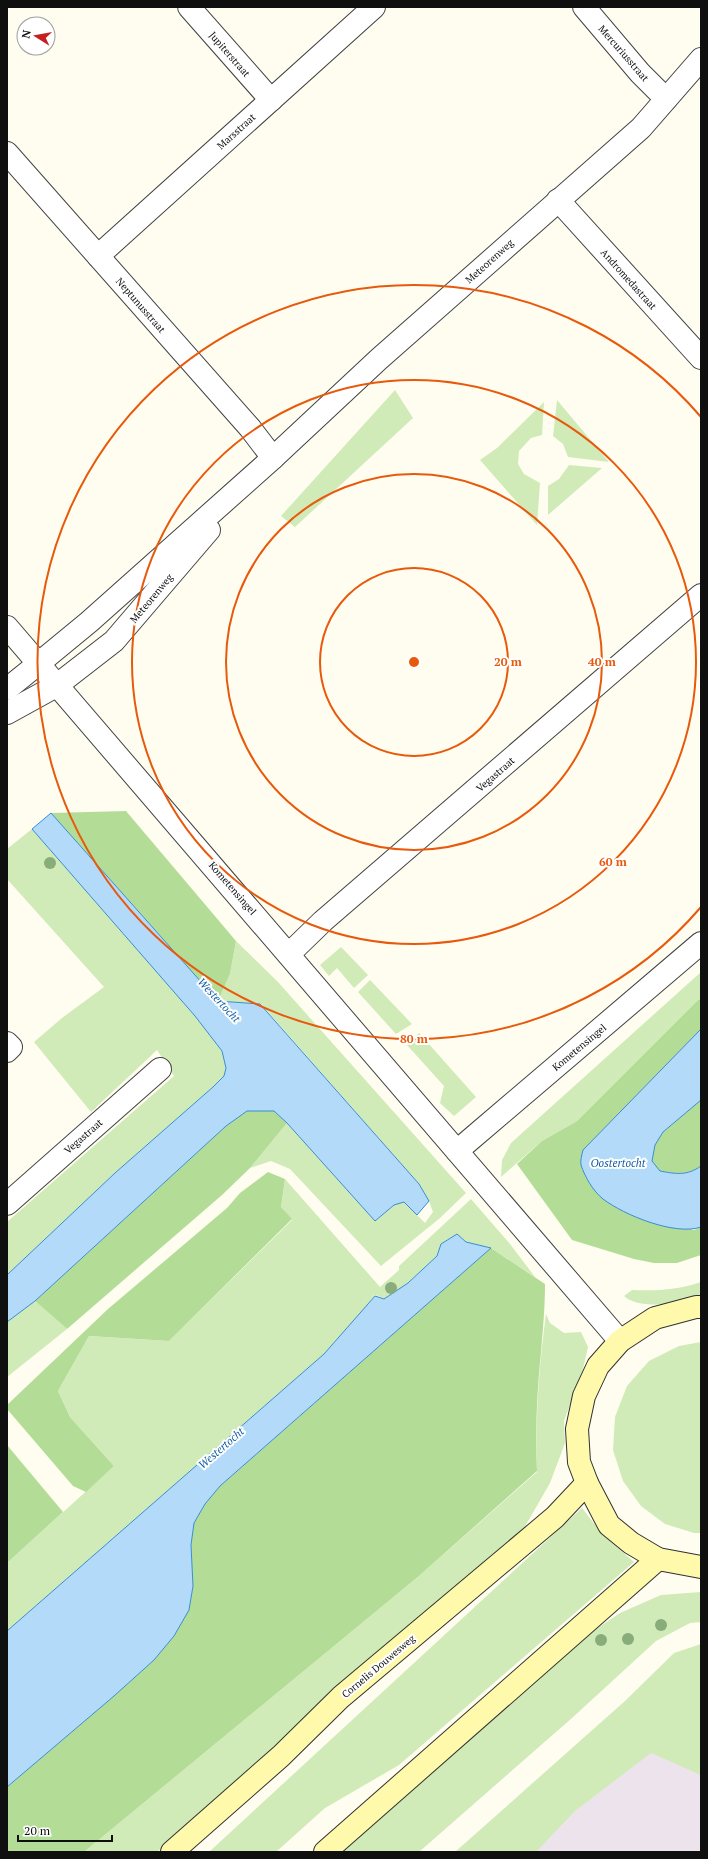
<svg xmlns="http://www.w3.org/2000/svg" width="708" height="1859" viewBox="0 0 708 1859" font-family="'PT Serif',serif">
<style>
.industrial{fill:#ede3ed}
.green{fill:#d0ebb8}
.forest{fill:#b3dd96}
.water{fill:#b3dbf9;stroke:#378dd3}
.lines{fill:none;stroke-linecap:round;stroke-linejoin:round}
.minor-casing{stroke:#424242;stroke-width:24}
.tertiary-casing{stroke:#424242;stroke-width:24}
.secondary-casing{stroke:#313131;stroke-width:24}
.minor{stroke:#fff;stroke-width:22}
.tertiary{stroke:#fff;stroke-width:22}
.secondary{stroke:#fffaab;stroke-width:22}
.tree{fill:#89ac7b}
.ring{fill:none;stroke:#e8590c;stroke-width:2}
.labels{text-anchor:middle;stroke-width:4;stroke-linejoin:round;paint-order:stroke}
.street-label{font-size:10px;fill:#0f0f0f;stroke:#fff}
.water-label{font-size:11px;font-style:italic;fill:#125fa6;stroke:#fff}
.centre{fill:#e8590c;stroke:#fff;stroke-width:2}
.ring-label{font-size:12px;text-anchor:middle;font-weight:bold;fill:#e8590c;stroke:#fff;stroke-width:4;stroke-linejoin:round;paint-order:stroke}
</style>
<rect width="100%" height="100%" fill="#fffdf0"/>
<polygon class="industrial" points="701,1702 701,1852 527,1852"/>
<g class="green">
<polygon points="395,390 413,418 295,527 281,516"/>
<polygon points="557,400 609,462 568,457 563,444 553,436"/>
<polygon points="544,402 542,435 531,438 519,451 518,464 524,474 540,483 537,525 480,460 497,448"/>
<polygon points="569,465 602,468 548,515 548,486 559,479"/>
<polygon points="32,829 195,1016 222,1051 226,1068 224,1076 213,1087 115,1173 7,1275 7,1222 174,1076 157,1050 91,1112 34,1042 62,1018 104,987 7,879 7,849"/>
<polygon points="236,941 278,982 466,1193 440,1218 381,1266 290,1169 271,1161 250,1168 287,1123 375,1221 394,1205 404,1202 425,1223 433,1212 429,1201 419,1184 261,1004 218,1001 230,974"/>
<polygon points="341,947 368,975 354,988 337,968 329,976 320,965"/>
<polygon points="701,972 701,1000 698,1000 577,1121 542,1141 501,1177 502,1160 511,1143"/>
<polygon points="370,980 412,1024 396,1034 358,992"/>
<polygon points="419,1033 476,1097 454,1116 440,1103 444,1086 407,1045"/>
<polygon points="285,1179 380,1287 399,1270 399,1266 471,1199 510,1244 535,1277 491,1248 466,1242 457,1234 441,1244 437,1256 400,1290 385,1299 375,1295 366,1307 324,1354 7,1631 7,1563 114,1466 70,1417 58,1391 89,1336 169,1341 292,1220 281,1207"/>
<path d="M701,1282V1300C680,1302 640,1311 624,1296L632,1290C656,1291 678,1290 701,1282Z"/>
<polygon points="35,1301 67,1329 7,1377 7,1322"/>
<path d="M546,1314L550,1323L564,1333L581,1332L588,1347L583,1369L564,1421L565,1443L550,1483L523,1530L157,1852H84L419,1576L537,1472C535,1419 539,1366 546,1314Z"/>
<polygon points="701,1342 701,1533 694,1533 665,1524 641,1506 623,1481 613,1450 615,1417 627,1386 649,1361 679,1346"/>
<polygon points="582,1508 603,1535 634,1562 399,1765 325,1808 276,1852 209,1852"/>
<polygon points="701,1592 701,1622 690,1623 656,1641 572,1718 419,1852 340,1852 575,1643 620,1613 661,1595"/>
<polygon points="701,1644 701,1775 651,1753 575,1811 536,1852 455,1852 625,1701 674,1653"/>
</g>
<g class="forest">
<polygon points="126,811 236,941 230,974 218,1001 51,813"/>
<polygon points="698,1000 701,1000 701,1029 583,1150 581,1163 589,1182 602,1198 624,1211 694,1230 701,1227 701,1255 677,1263 654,1263 634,1259 572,1240 517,1164 542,1141 577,1121"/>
<path d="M701,1100V1166C687,1176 676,1174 660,1171L652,1161L655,1145L663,1132Z"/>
<polygon points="247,1111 274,1111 287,1123 250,1168 222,1195 67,1329 35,1301 226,1126"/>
<polygon points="268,1172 285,1179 281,1207 292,1219 169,1341 89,1336 58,1391 70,1417 114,1466 86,1492 73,1486 7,1409 7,1405 108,1309 227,1208 240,1193"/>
<path d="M491,1248L545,1284C545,1308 543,1328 541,1352C537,1392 535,1431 537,1471L419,1576L84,1852H7V1787L114,1696L154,1660L174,1636L189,1610L193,1586L191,1545L194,1523L205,1504L220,1486Z"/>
<polygon points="7,1445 63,1512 7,1563"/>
</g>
<g class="water">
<polygon points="51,813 218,1001 260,1004 419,1184 429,1201 417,1215 404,1202 394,1205 375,1221 287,1123 274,1111 247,1111 226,1126 35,1301 7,1322 7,1275 115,1173 213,1087 224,1076 226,1068 222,1051 195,1016 32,829"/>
<path d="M701,1029V1100L663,1132L655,1145L652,1161L660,1171C676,1174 687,1176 701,1166V1227C675,1236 624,1215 603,1199C593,1191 585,1177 581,1165C580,1161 582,1154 583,1150Z"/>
<polygon points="457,1234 466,1242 491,1248 220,1486 205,1504 194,1523 191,1545 193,1586 189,1610 174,1636 154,1660 114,1696 7,1787 7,1631 324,1354 375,1296 384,1299 408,1283 437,1256 441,1244"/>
</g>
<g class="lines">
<g class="minor-casing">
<g id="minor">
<polyline points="189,7 271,100"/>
<polyline points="584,7 640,73 666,99"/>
<polyline points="7,153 250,428 273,458"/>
<polyline points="558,200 701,358"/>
<polyline points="98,256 374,7"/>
<polyline points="7,689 38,664"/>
<polyline points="7,713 56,686"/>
<polyline points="289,954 323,921 701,595"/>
<polyline points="7,1043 11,1047 7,1051"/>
<polyline points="457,1151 701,943"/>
<polyline points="7,1204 160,1069"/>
</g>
</g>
<g class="tertiary-casing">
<g id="tertiary">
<polyline points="7,627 620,1341"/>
<polyline points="38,664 89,622 273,458 379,359 641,128 701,59"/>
<polyline points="56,686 114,641 209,530"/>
</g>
</g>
<g class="secondary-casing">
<g id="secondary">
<polyline points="701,1307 696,1307 655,1318 620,1341 598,1366 584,1396 577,1429 579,1462 587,1483 609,1525 631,1543 658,1559 701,1567"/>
<polyline points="172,1852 281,1756 341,1697 555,1517 587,1483"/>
<polyline points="325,1852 658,1559"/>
</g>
</g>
<use href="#minor" class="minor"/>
<use href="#tertiary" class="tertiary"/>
<use href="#secondary" class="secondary"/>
</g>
<g class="tree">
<circle cx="50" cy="863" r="6"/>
<circle cx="391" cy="1288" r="6"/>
<circle cx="661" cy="1625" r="6"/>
<circle cx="628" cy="1639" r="6"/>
<circle cx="601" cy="1640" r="6"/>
</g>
<g class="ring">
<circle cx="414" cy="662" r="94"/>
<circle cx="414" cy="662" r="188"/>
<circle cx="414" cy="662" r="282"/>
<path d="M701 907A377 377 0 1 1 701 417"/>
</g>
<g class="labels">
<g class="street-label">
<text transform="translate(624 53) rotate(49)" y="4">Mercuriusstraat</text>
<text transform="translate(230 54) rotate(49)" y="4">Jupiterstraat</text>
<text transform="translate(236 131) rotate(-42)" y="4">Marsstraat</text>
<text transform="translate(489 261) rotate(-42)" y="4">Meteorenweg</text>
<text transform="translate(629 279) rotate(48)" y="4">Andromedastraat</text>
<text transform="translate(141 305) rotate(49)" y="4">Neptunusstraat</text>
<text transform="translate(151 598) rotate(-50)" y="4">Meteorenweg</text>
<text transform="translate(495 774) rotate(-41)" y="4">Vegastraat</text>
<text transform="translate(233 888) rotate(49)" y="4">Kometensingel</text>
<text transform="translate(579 1047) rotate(-40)" y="4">Kometensingel</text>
<text transform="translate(83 1136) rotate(-41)" y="4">Vegastraat</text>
<text transform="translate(378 1666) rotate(-40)" y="4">Cornelis Douwesweg</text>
</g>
<g class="water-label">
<text transform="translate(219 1000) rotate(47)" y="4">Westertocht</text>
<text x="618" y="1167">Oostertocht</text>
<text transform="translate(221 1448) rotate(-41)" y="4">Westertocht</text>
</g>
</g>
<circle cx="414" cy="662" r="6" class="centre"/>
<g class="ring-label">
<text x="508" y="666">20 m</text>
<text x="602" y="666">40 m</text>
<text x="613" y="866">60 m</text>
<text x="414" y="1043">80 m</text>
</g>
<rect width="708" height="1859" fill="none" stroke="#0f0f0f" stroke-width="16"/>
<g transform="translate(36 36) rotate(281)"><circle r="19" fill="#ffffff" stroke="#9f9f9f"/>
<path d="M0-3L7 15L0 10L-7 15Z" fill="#c52021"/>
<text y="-6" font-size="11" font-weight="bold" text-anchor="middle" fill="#0f0f0f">N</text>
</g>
<path d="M18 1835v6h94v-6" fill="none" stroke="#0f0f0f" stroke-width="2"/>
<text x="24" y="1835" font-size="12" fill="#0f0f0f" stroke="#ffffff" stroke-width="3" paint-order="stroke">20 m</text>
</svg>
